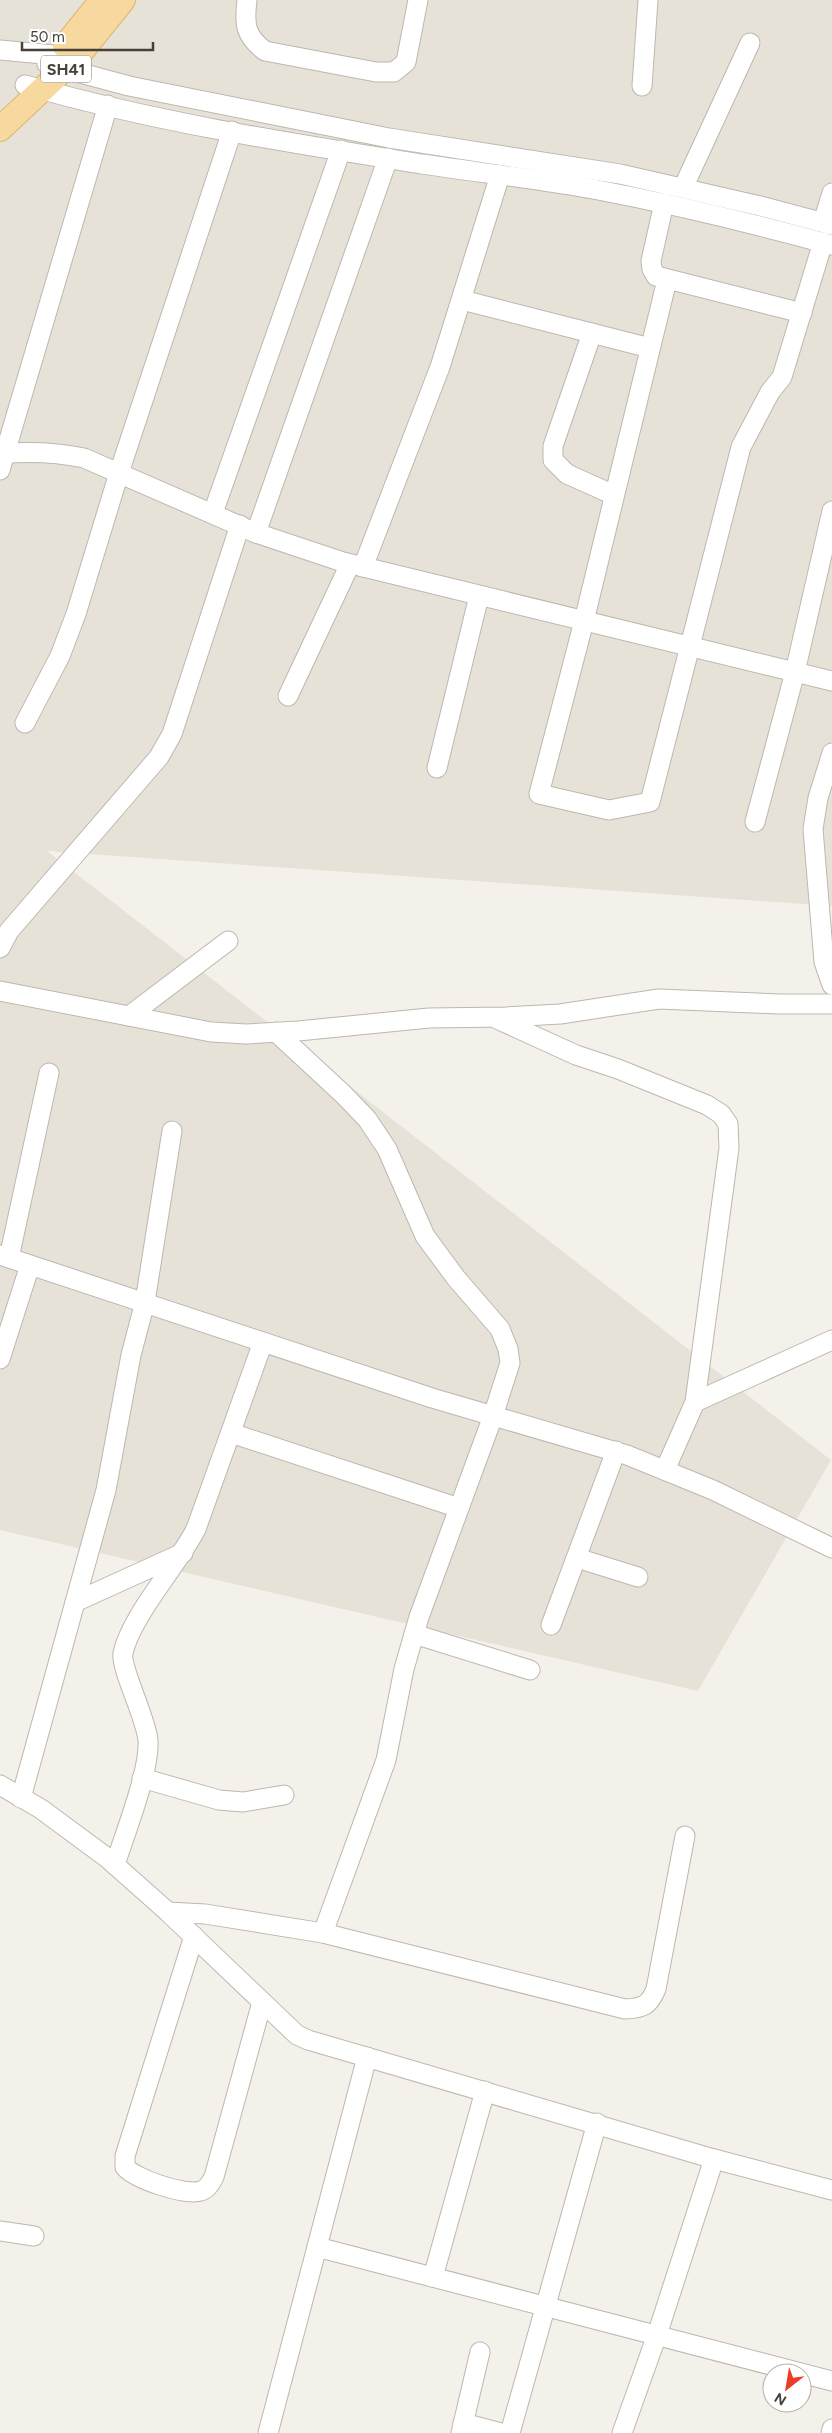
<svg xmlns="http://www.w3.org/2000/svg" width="832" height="2433" viewBox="0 0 832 2433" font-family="Figtree,sans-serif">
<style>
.residential{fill:#e7e2d8}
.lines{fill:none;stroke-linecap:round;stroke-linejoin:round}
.minor-casing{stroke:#beb7ad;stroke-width:21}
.major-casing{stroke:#dbb570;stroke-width:26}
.minor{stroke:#fff;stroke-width:19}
.major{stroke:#f7d99f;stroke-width:24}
.labels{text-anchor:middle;stroke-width:4;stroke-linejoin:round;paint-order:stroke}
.shield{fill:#fff;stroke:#7e7974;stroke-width:1}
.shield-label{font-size:16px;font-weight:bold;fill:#474038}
</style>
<rect width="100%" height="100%" fill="#f4f0ea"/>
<polygon class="residential" points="0,0 832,0 832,906 47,851 831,1460 698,1691 0,1530"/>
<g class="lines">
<g class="minor-casing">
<g id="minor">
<path d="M247,0C244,24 245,36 265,51L376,72H394L406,62L418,0"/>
<polyline points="0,50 64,56"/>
<polyline points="47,64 129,86 389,138 620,174 760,206 832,225"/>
<path d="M25,85C155,122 290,143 422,164C481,173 540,179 598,190C677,205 755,224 832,245"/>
<polyline points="642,86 648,0"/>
<polyline points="683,188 750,43"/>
<polyline points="664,203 651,261 652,269 656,276 802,313"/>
<polyline points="823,222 832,193"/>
<polyline points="667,280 584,621 539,794 609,810 650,802 741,447 770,392 782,377 823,242"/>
<polyline points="462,300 650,348"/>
<polyline points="592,333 553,446 553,460 567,474 614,495"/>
<path d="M0,454C29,451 55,452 84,458L256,533L343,562L832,681"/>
<polyline points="0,470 108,105"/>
<polyline points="213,513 341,150"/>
<polyline points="256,533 388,158"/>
<polyline points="363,567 440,367 500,175"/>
<polyline points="288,696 350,564"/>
<polyline points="25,723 60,656 76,614 119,473 232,131"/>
<polyline points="832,753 818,798 813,829 824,962 832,985"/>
<polyline points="437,768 479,596"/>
<polyline points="755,822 795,672 832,511"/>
<polyline points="0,948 9,931 159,757 172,734 240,525"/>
<polyline points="0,991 211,1032 246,1034 298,1031 429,1018 506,1017 560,1014 659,999 779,1004 832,1004"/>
<polyline points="129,1016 228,941"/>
<polyline points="497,1019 576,1055 618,1069 707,1105 721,1114 728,1124 729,1148 695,1402 665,1470"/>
<polyline points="276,1032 343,1094 367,1119 387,1149 425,1236 456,1278 500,1329 508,1349 510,1363 493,1416 419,1617 404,1669 386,1760 323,1933"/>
<polyline points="0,1255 432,1398 627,1455 713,1490 832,1548"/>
<polyline points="9,1258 49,1073"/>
<polyline points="0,1359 30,1265"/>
<polyline points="695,1402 832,1340"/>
<polyline points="231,1433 459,1508"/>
<polyline points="577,1558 638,1577"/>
<polyline points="75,1602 183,1553"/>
<polyline points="551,1625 616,1451"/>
<polyline points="414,1634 530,1670"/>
<polyline points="142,1778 219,1800 243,1802 284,1795"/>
<polyline points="0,1785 41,1809 106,1857 168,1912 297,2035 308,2040 714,2159 832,2190"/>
<polyline points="21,1798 106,1490 131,1355 145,1302 172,1131"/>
<path d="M115,1865C125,1833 150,1771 148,1740C146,1718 120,1667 123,1653C131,1616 177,1566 196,1529L263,1342"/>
<path d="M168,1912L205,1914L323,1933L625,2009C643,2008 649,2006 656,1989L685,1836"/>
<path d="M194,1936L125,2156V2167C135,2179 185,2196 201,2191C208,2189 210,2183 214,2177L262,2002"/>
<polyline points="0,2231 34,2236"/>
<polyline points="317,2247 832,2381"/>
<polyline points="433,2277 485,2091"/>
<polyline points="463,2423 501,2433"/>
<polyline points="268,2433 367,2057"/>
<polyline points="461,2433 480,2352"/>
<polyline points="510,2433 597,2123"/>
<polyline points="622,2433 657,2335 714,2159"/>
<polyline points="831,2433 832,2429"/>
</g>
</g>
<g class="major-casing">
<g id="major">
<polyline points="65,46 102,0"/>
<polyline points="0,129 77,57 123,0"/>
</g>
</g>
<use href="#minor" class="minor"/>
<use href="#major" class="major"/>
</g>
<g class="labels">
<rect class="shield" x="41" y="55.5" width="50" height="27" rx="4"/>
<g class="shield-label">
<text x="66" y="75">SH41</text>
</g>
</g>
<g transform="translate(787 2388) rotate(211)"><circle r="24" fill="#ffffff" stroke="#b5b3af"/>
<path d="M0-4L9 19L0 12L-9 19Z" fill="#ea3d2a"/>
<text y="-8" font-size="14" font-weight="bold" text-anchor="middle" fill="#474038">N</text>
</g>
<path d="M22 42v8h131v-8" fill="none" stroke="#474038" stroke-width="2.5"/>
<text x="30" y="42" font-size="15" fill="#474038" stroke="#ffffff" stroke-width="4" paint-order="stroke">50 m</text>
</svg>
